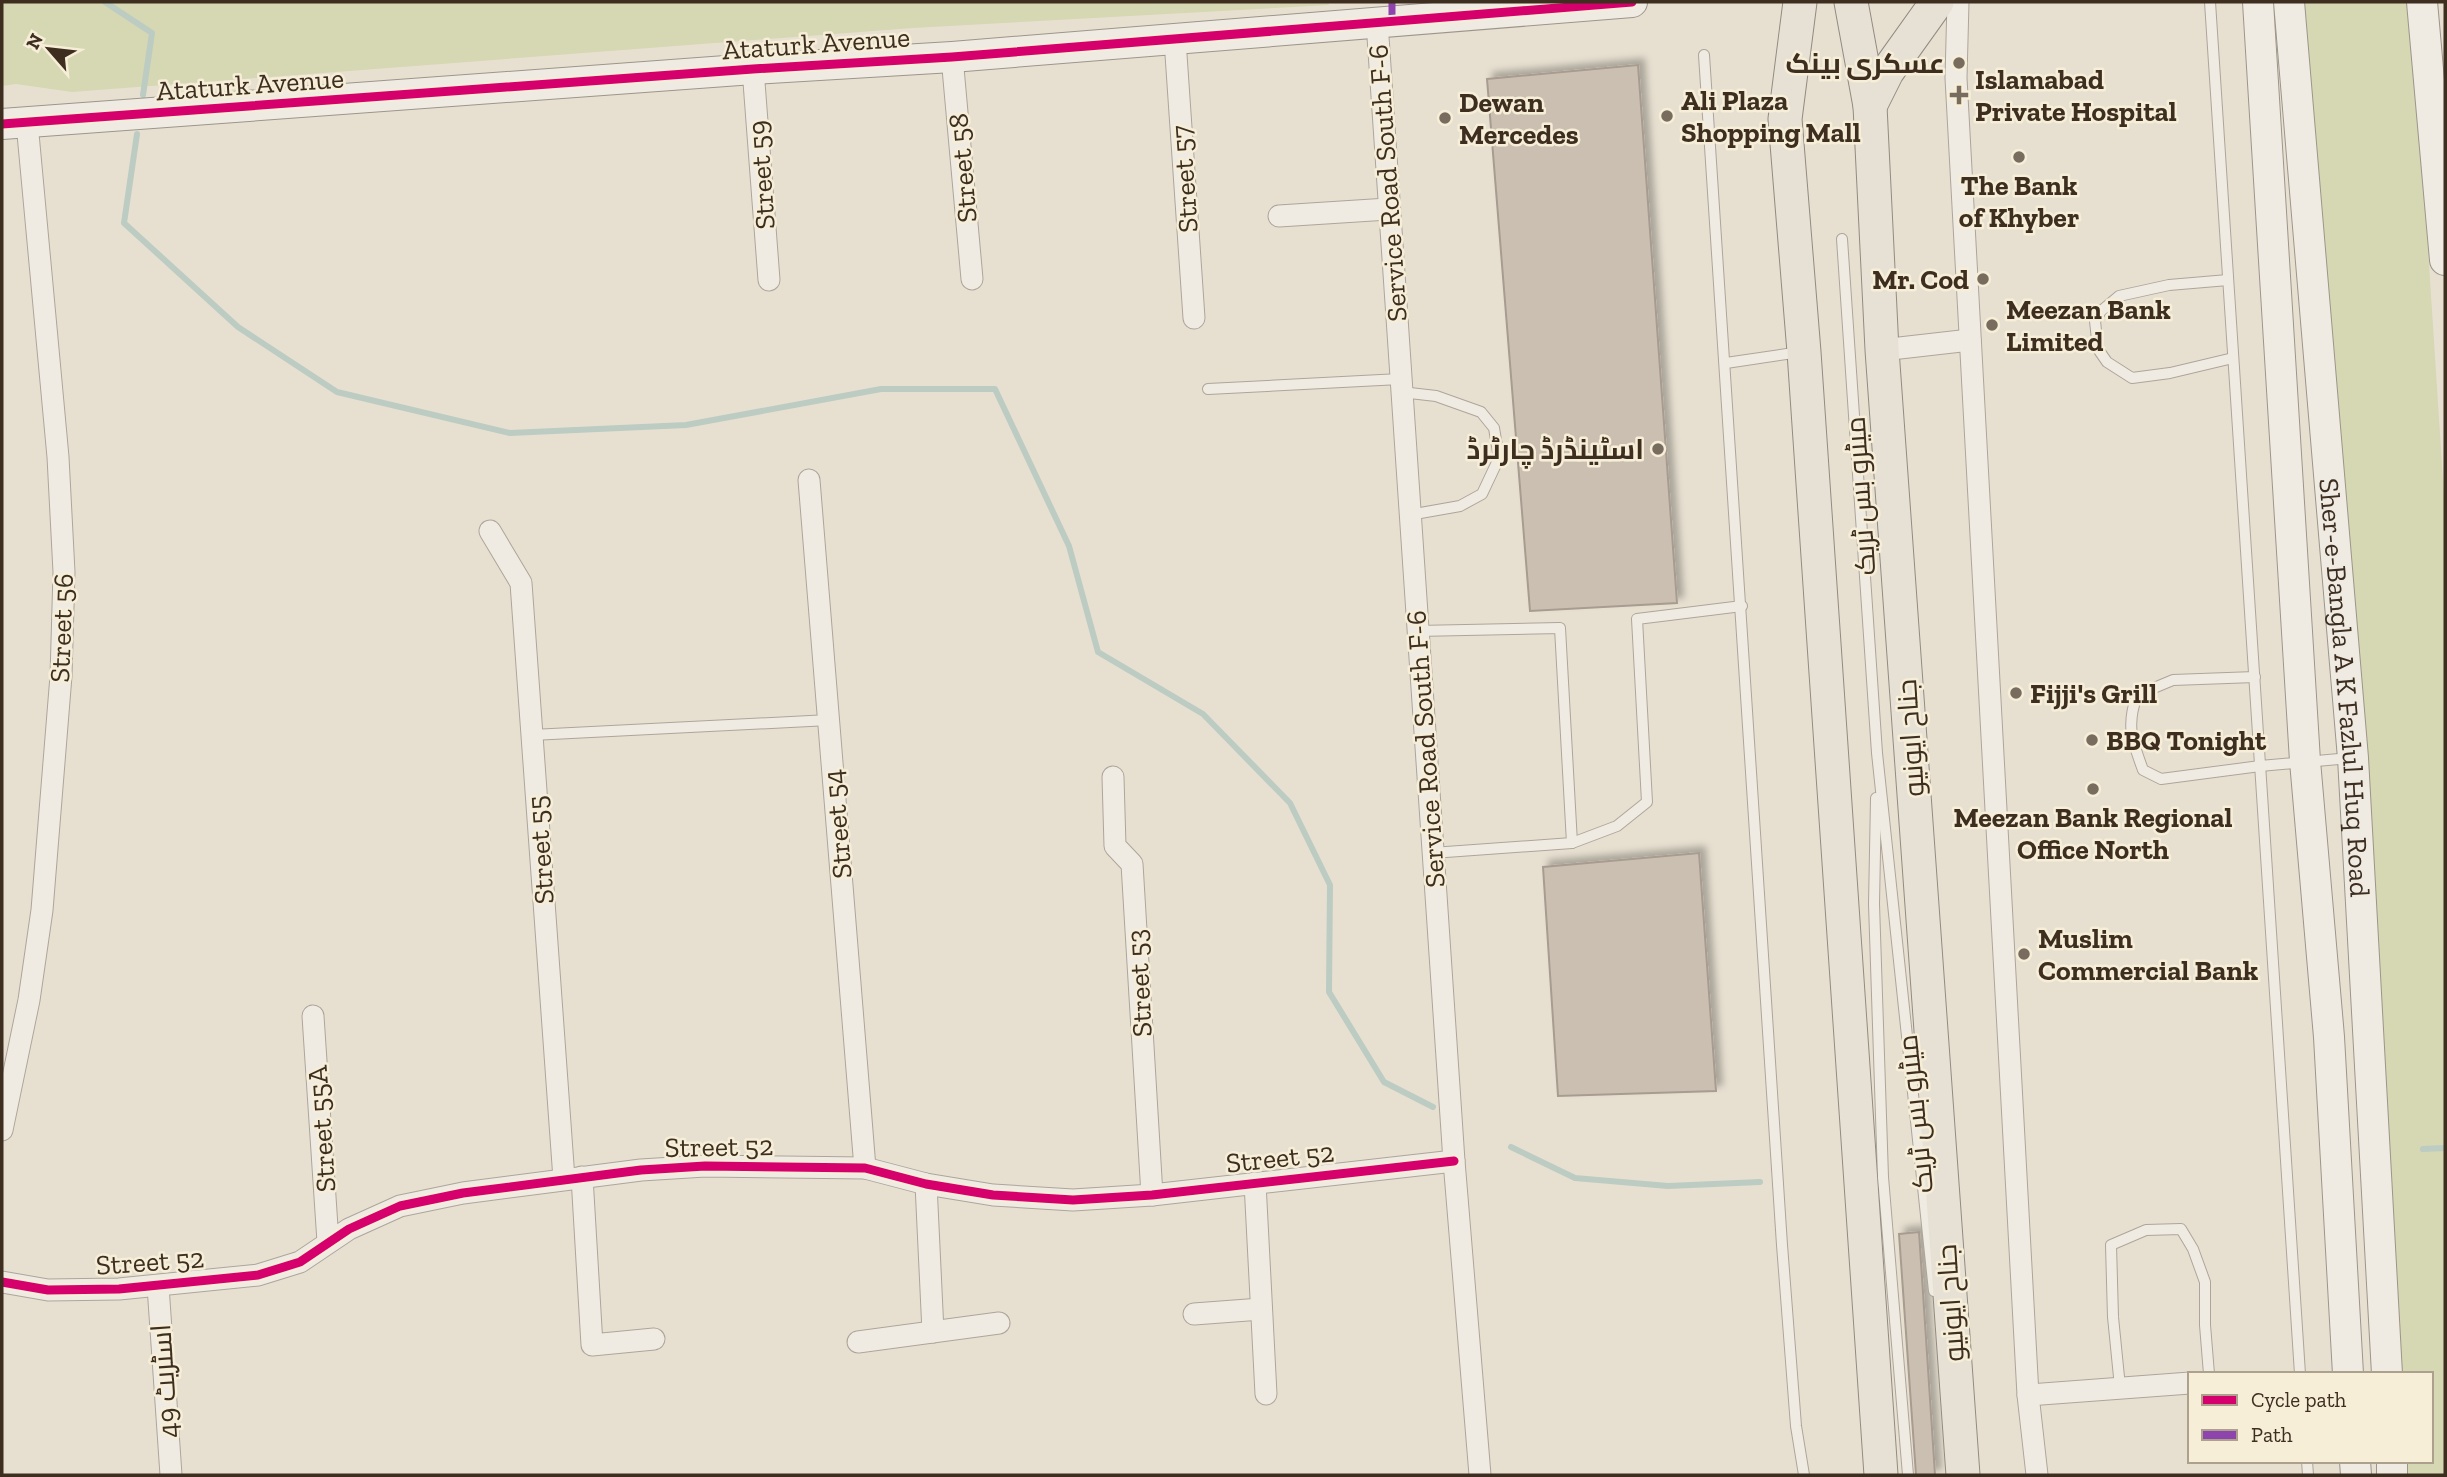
<svg xmlns="http://www.w3.org/2000/svg" width="2447" height="1477" viewBox="0 0 2447 1477" font-family="'Zilla Slab',Cairo,serif">
<style>
.green{fill:#d6d7b3}
.lines{fill:none;stroke-linecap:round;stroke-linejoin:round}
.stream{stroke:#bcccc2;stroke-width:6}
.building{fill:#cbbfb2;stroke:#a89c90;stroke-width:2;filter:url(#shadow)}
.lane-casing{stroke:#ada599;stroke-width:12}
.street-casing{stroke:#ada599;stroke-width:23}
.secondary-casing{stroke:#9c958a;stroke-width:32}
.primary-casing{stroke:#928b80;stroke-width:35}
.lane{stroke:#efebe3;stroke-width:10}
.street{stroke:#efebe3;stroke-width:21}
.secondary{stroke:#efebe3;stroke-width:30}
.primary{stroke:#e6e1d4;stroke-width:33}
.quiet{stroke:#8e44ad;stroke-width:7;stroke-dasharray:14 7;stroke-linecap:butt}
.cycleway-casing{stroke:#f7eed8;stroke-width:13}
.cycleway{stroke:#d6006c;stroke-width:9}
.poi-dot{fill:#786c5e;stroke:#f7eed8;stroke-width:2.5}
.labels{text-anchor:middle;stroke-width:5;stroke-linejoin:round;paint-order:stroke}
.street-label{font-size:28px;fill:#3d2e20;stroke:#f7eed8}
.poi-label{font-size:28px;font-weight:bold;fill:#3d2e20;stroke:#f7eed8;text-anchor:start}
</style>
<defs>
<filter id="shadow"><feDropShadow dx="6" dy="-6" stdDeviation="3.5" flood-color="#0004"/></filter>
</defs>
<rect width="100%" height="100%" fill="#e7e0d1"/>
<g class="green">
<polygon points="2,2 1328,2 1329,5 913,28 72,92 16,84 2,86"/>
<polygon points="2289,2 2412,2 2445,511 2445,1475 2402,1475 2401,1461 2431,1461 2431,1374 2394,1374"/>
</g>
<g class="lines">
<g class="stream">
<polyline points="105,2 152,33 143,95"/>
<polyline points="137,134 124,223 238,327 337,392 510,433 686,425 881,389 995,389 1069,546 1098,652 1203,714 1290,803 1330,885 1329,992 1384,1082 1433,1107"/>
<polyline points="1511,1147 1575,1178 1668,1186 1760,1182"/>
<polyline points="2423,1149 2445,1148"/>
</g>
</g>
<g class="building">
<polygon points="1638,65 1677,603 1530,611 1487,79"/>
<polygon points="1699,853 1716,1091 1558,1096 1543,867"/>
<polygon points="1919,1232 1935,1475 1916,1475 1899,1234"/>
</g>
<g class="lines">
<g class="lane-casing">
<g id="lane">
<polyline points="2210,2 2300,1374"/>
<polyline points="1704,55 1782,1245 1796,1426 1804,1475"/>
<polyline points="1842,239 1877,753 1934,1291"/>
<polyline points="2228,280 2169,285 2119,296 2101,311 2095,321 2098,349 2107,362 2132,378 2170,373 2233,358"/>
<polyline points="1726,363 1800,352"/>
<polyline points="1208,389 1400,379"/>
<polyline points="1401,392 1436,396 1481,412 1494,428 1499,458 1482,494 1460,506 1409,515"/>
<polyline points="1417,631 1560,628 1572,843"/>
<path d="M2255,677L2173,680L2137,695C2126,726 2132,740 2143,770L2161,779L2260,766L2350,758"/>
<polyline points="532,735 829,720"/>
<polyline points="1876,798 1874,904 1883,1177 1908,1475"/>
<polyline points="1432,853 1572,843 1617,826 1647,802 1637,619 1742,606"/>
<polyline points="2120,1387 2113,1317 2111,1245 2146,1230 2181,1229 2193,1249 2205,1282 2205,1325 2209,1374"/>
<polyline points="2307,1461 2308,1475"/>
</g>
</g>
<g class="street-casing">
<g id="street">
<polyline points="1958,2 1956,78 2028,1395 2037,1475"/>
<polyline points="1377,22 1454,1161 1480,1475"/>
<polyline points="1175,40 1194,318"/>
<polyline points="952,57 972,279"/>
<polyline points="753,69 769,280"/>
<polyline points="1279,216 1388,209"/>
<polyline points="1882,350 1970,340"/>
<polyline points="809,480 865,1168"/>
<polyline points="490,531 521,583 564,1179"/>
<polyline points="1113,777 1115,846 1132,864 1152,1195"/>
<polyline points="313,1016 328,1242"/>
<polyline points="2,1130 29,1000 42,910 61,676 64,572 58,457 27,123"/>
<polyline points="582,1177 592,1345 654,1339"/>
<polyline points="1255,1183 1266,1394"/>
<polyline points="926,1184 933,1332"/>
<polyline points="2,1282 48,1290 119,1289 258,1275 300,1262 349,1229 400,1206 463,1193 641,1170 705,1166 865,1168 926,1184 993,1195 1073,1200 1152,1195 1454,1161"/>
<polyline points="158,1286 171,1475"/>
<polyline points="1194,1314 1261,1309"/>
<polyline points="858,1342 999,1323"/>
<polyline points="2028,1395 2190,1383"/>
</g>
</g>
<g class="secondary-casing">
<g id="secondary">
<polyline points="2258,2 2305,761 2329,1037 2348,1374"/>
<path id="s1" d="M2289,2L2353,758L2387,1374"/>
<polyline points="2422,2 2445,260"/>
<polyline points="2,124 753,69 952,57 1632,2"/>
<polyline points="2355,1461 2356,1475"/>
<polyline points="2392,1461 2392,1475"/>
</g>
</g>
<g class="primary-casing">
<g id="primary">
<polyline points="1800,2 1785,119 1804,352 1881,1475"/>
<polyline points="1851,2 1870,106 1882,350 1963,1475"/>
<polyline points="1870,106 1887,72 1937,2"/>
</g>
</g>
<use href="#lane" class="lane"/>
<use href="#street" class="street"/>
<use href="#secondary" class="secondary"/>
<use href="#primary" class="primary"/>
<polyline class="quiet" points="1392,2 1392,21"/>
<g class="cycleway-casing">
<g id="cycleway">
<polyline points="2,124 753,69 952,57 1632,2"/>
<polyline points="2,1282 48,1290 119,1289 258,1275 300,1262 349,1229 400,1206 463,1193 641,1170 705,1166 865,1168 926,1184 993,1195 1073,1200 1152,1195 1454,1161"/>
</g>
</g>
<use href="#cycleway" class="cycleway"/>
</g>
<g class="poi-dot">
<circle cx="1959" cy="63" r="7"/>
<path d="M1955.5 84.5h7v7h7v7h-7v7h-7v-7h-7v-7h7z"/>
<circle cx="1667" cy="116" r="7"/>
<circle cx="1445" cy="118" r="7"/>
<circle cx="2019" cy="157" r="7"/>
<circle cx="1983" cy="279" r="7"/>
<circle cx="1992" cy="325" r="7"/>
<circle cx="1658" cy="449" r="7"/>
<circle cx="2016" cy="693" r="7"/>
<circle cx="2092" cy="740" r="7"/>
<circle cx="2093" cy="789" r="7"/>
<circle cx="2024" cy="954" r="7"/>
</g>
<g class="labels">
<g class="street-label">
<text transform="translate(816 43) rotate(-4)" y="10">Ataturk Avenue</text>
<text transform="translate(250 84) rotate(-4)" y="10">Ataturk Avenue</text>
<text transform="translate(962 168) rotate(-95)" y="10">Street 58</text>
<text transform="translate(761 175) rotate(-94)" y="10">Street 59</text>
<text transform="translate(1184 179) rotate(-94)" y="10">Street 57</text>
<text transform="translate(1387 183) rotate(-94)" y="10">Service Road South F-6</text>
<text transform="translate(1860 496) rotate(-94)" y="10">میٹرو بس ٹریک</text>
<text transform="translate(61 628) rotate(-88)" y="10">Street 56</text>
<text dy="10" stroke="none"><textPath href="#s1" startOffset="688">Sher-e-Bangla A K Fazlul Huq Road</textPath></text>
<text transform="translate(1910 738) rotate(-94)" y="10">جناح ایونیو</text>
<text transform="translate(1425 749) rotate(-94)" y="10">Service Road South F-6</text>
<text transform="translate(837 824) rotate(-95)" y="10">Street 54</text>
<text transform="translate(540 850) rotate(-94)" y="10">Street 55</text>
<text transform="translate(1139 983) rotate(-93)" y="10">Street 53</text>
<text transform="translate(1915 1114) rotate(-96)" y="10">میٹرو بس ٹریک</text>
<text transform="translate(321 1129) rotate(-94)" y="10">Street 55A</text>
<text transform="translate(719 1146) rotate(-1)" y="10">Street 52</text>
<text transform="translate(1280 1157) rotate(-6)" y="10">Street 52</text>
<text transform="translate(150 1261) rotate(-4)" y="10">Street 52</text>
<text transform="translate(1950 1303) rotate(-94)" y="10">جناح ایونیو</text>
<text transform="translate(164 1381) rotate(-94)" y="10">اسٹریٹ 49</text>
</g>
<g class="poi-label">
<text x="1945" y="73" text-anchor="end">عسکری بینک</text>
<text x="1975" y="89">Islamabad<tspan x="1975" dy="32">Private Hospital</tspan></text>
<text x="1681" y="110">Ali Plaza<tspan x="1681" dy="32">Shopping Mall</tspan></text>
<text x="1459" y="112">Dewan<tspan x="1459" dy="32">Mercedes</tspan></text>
<text x="2019" y="195" text-anchor="middle">The Bank<tspan x="2019" dy="32">of Khyber</tspan></text>
<text x="1969" y="289" text-anchor="end">Mr. Cod</text>
<text x="2006" y="319">Meezan Bank<tspan x="2006" dy="32">Limited</tspan></text>
<text x="1644" y="459" text-anchor="end">اسٹینڈرڈ چارٹرڈ</text>
<text x="2030" y="703">Fijji's Grill</text>
<text x="2106" y="750">BBQ Tonight</text>
<text x="2093" y="827" text-anchor="middle">Meezan Bank Regional<tspan x="2093" dy="32">Office North</tspan></text>
<text x="2038" y="948">Muslim<tspan x="2038" dy="32">Commercial Bank</tspan></text>
</g>
</g>
<rect width="2447" height="1477" fill="none" stroke="#3d2e20" stroke-width="7"/>
<rect x="2188" y="1372" width="245" height="91" fill="#f7eed8" stroke="#ada18e" stroke-width="2"/>
<rect x="2202" y="1395" width="35" height="10" fill="#d6006c" stroke="#ada18e" stroke-width="2"/>
<text x="2251" y="1407" font-size="21" fill="#3d2e20">Cycle path</text>
<rect x="2202" y="1430" width="35" height="10" fill="#8e44ad" stroke="#ada18e" stroke-width="2"/>
<text x="2251" y="1442" font-size="21" fill="#3d2e20">Path</text>
<g transform="translate(49 49) rotate(298)" stroke="#f7eed8" stroke-width="5" paint-order="stroke">
<path d="M0-5L12 26L0 18L-12 26Z" fill="#3d2e20"/>
<text y="-10" font-size="19" font-weight="bold" text-anchor="middle" fill="#3d2e20">N</text>
</g>
</svg>
